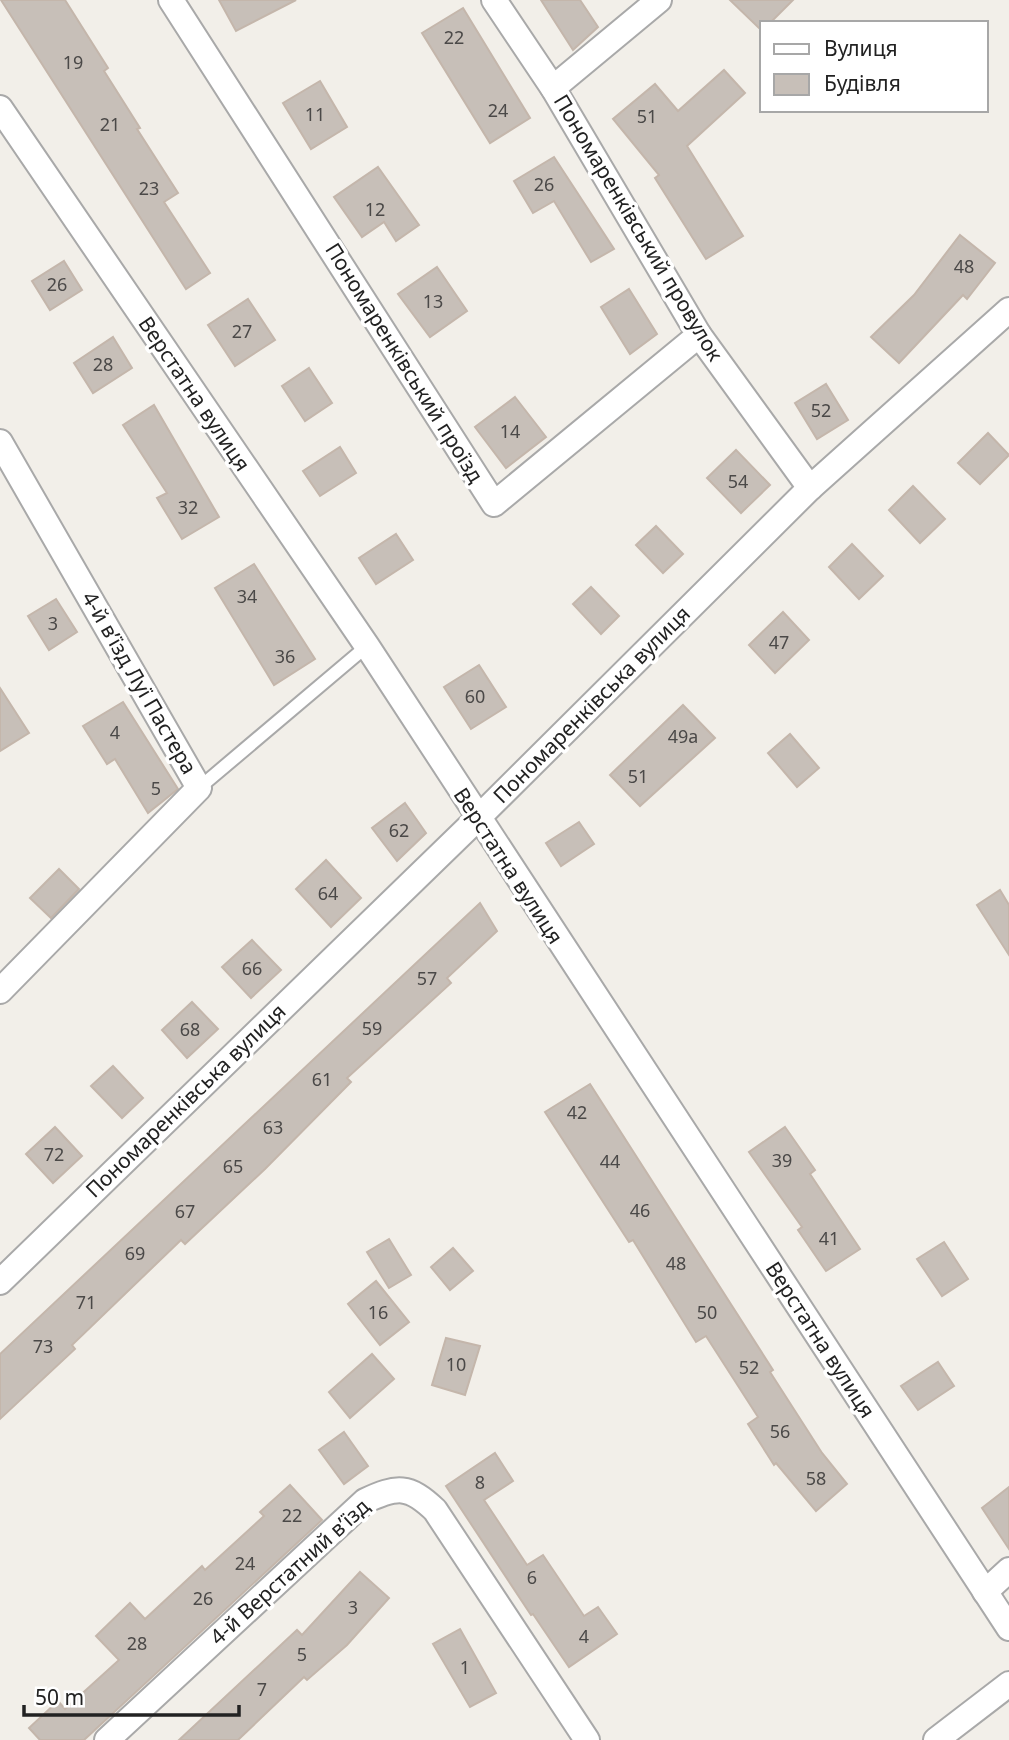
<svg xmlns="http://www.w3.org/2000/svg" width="1009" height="1740" viewBox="0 0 1009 1740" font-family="'Noto Sans',sans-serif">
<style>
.building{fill:#c7bfb8;stroke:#c4b6ab;stroke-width:2}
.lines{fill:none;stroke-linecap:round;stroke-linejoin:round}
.lane-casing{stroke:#a9a9a9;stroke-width:16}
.street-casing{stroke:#a9a9a9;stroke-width:28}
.lane{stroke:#fff;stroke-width:12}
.street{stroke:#fff;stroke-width:24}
.labels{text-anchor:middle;stroke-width:7;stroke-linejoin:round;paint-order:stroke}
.number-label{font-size:18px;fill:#4b4948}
.street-label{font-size:21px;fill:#222;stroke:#fff}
</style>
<rect width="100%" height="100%" fill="#f2efe9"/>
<g class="building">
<polygon points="1,0 65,0 108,68 104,71 140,128 137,129 178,193 164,202 210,273 186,289"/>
<polygon points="219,0 296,0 236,31"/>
<polygon points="541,0 580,0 598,27 573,50"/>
<polygon points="730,0 793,0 770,23 762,23 762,31"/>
<polygon points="463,8 530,118 490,143 422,33"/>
<polygon points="724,70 745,93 687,146 743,236 706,259 655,178 659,175 613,119 655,84 678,111"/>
<polygon points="320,81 347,127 311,149 283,103"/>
<polygon points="554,157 614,249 591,262 554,201 533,213 514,181"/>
<polygon points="378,167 419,225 396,241 384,222 362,237 334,197"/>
<polygon points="960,235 995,263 967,299 963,295 899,363 871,337 914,295"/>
<polygon points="64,261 82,290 50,310 32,281"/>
<polygon points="437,267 467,311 430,337 398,294"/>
<polygon points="629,289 657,334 630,354 601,307"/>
<polygon points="248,299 275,340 235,366 208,325"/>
<polygon points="113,337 132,368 93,393 74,363"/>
<polygon points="309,368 332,403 305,421 282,386"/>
<polygon points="826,384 848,420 817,439 795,403"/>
<polygon points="515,397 546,437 506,468 475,427"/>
<polygon points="154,405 219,517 182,539 157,498 167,493 123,425"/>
<polygon points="988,433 1009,455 980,484 958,463"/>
<polygon points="340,447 356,473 320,496 303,471"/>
<polygon points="736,450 770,485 741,513 707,478"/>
<polygon points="913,486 945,519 920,543 889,510"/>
<polygon points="656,526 683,554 663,573 636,545"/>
<polygon points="396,534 413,560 376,584 359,558"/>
<polygon points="852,544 883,576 859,599 829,567"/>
<polygon points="254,564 315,659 274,685 215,588"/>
<polygon points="591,587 619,616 601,634 573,604"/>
<polygon points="56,599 77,632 49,650 28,616"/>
<polygon points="783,612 809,640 775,673 749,645"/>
<polygon points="479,665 506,707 471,729 444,687"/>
<polygon points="0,688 29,733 0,751"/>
<polygon points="123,702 178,789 148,813 115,759 107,764 83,726"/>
<polygon points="683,705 715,738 640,806 610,775"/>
<polygon points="790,734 819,768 797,787 768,753"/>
<polygon points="405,803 426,833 397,861 372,828"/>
<polygon points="579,822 594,844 561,866 546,843"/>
<polygon points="326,860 361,898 331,927 296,889"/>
<polygon points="59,869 79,889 51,918 30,898"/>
<polygon points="1000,890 1009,905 1009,955 977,905"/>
<polygon points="480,903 497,931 447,978 451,983 347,1078 351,1082 265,1169 185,1244 181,1240 72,1345 75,1349 0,1419 0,1354"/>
<polygon points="252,940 281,970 251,998 222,967"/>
<polygon points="192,1002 218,1029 187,1058 162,1030"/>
<polygon points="113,1066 143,1098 122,1118 91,1086"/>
<polygon points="590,1084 773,1370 770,1372 822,1453 847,1484 816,1511 776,1463 774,1465 748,1424 758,1417 706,1336 696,1342 633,1240 629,1242 545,1112"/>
<polygon points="55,1127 82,1156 53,1183 26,1154"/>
<polygon points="785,1127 815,1170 810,1174 860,1249 826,1271 798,1230 802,1227 749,1152"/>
<polygon points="389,1239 411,1275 389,1288 367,1252"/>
<polygon points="944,1242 968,1279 942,1296 917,1259"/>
<polygon points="453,1248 473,1271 450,1290 431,1267"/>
<polygon points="376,1281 409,1322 380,1345 348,1304"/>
<polygon points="446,1338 480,1346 465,1395 432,1385"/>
<polygon points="372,1354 394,1379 350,1418 329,1392"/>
<polygon points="938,1362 954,1386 918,1410 901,1386"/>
<polygon points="344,1432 368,1466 344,1484 319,1450"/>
<polygon points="495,1453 513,1481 484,1500 527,1565 543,1555 584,1616 598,1607 617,1634 569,1667 533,1614 531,1615 446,1486"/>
<polygon points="290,1485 322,1520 84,1740 40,1740 29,1728 58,1701 65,1709 119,1660 96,1636 130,1603 145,1619 202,1566 205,1570 264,1516 260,1512"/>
<polygon points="1009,1487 1009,1549 982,1508"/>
<polygon points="360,1572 389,1598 347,1645 307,1680 304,1677 238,1740 179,1740 297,1630 302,1635"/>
<polygon points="460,1629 496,1693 470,1707 433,1644"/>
</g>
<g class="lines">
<g class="lane-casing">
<polyline id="lane" points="199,788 367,646"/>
</g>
<g class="street-casing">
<g id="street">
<polyline points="171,0 494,504 699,335"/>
<polyline points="494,0 553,88 699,335 810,488"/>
<polyline points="553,88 659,0"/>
<polyline points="0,108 367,646 1009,1628"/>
<polyline points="0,442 199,788 0,991"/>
<polyline points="0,1282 477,819 810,488 1009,310"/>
<polyline points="985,1592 1009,1570"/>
<path d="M107,1740L365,1501C397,1486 409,1485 435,1510L587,1740"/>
<polyline points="936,1740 1009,1684"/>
</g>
</g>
<use href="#lane" class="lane"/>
<use href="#street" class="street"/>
</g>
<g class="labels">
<g class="number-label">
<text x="454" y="44">22</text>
<text x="73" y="69">19</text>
<text x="498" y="117">24</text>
<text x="315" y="121">11</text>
<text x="647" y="123">51</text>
<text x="110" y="131">21</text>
<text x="544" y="191">26</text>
<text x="149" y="195">23</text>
<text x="375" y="216">12</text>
<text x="964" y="273">48</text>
<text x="57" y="291">26</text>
<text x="433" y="308">13</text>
<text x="242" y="338">27</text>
<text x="103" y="371">28</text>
<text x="821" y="417">52</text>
<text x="510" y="438">14</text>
<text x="738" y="488">54</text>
<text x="188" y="514">32</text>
<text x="247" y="603">34</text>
<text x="53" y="630">3</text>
<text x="779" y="649">47</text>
<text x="285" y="663">36</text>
<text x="475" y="703">60</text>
<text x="115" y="739">4</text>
<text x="683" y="743">49а</text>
<text x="638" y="783">51</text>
<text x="156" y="795">5</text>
<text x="399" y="837">62</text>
<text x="328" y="900">64</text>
<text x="252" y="975">66</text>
<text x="427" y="985">57</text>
<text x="372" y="1035">59</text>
<text x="190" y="1036">68</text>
<text x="322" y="1086">61</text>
<text x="577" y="1119">42</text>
<text x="273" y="1134">63</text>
<text x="54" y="1161">72</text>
<text x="782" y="1167">39</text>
<text x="610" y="1168">44</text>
<text x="233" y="1173">65</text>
<text x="640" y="1217">46</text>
<text x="185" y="1218">67</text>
<text x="829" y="1245">41</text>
<text x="135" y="1260">69</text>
<text x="676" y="1270">48</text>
<text x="86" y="1309">71</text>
<text x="378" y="1319">16</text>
<text x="707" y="1319">50</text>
<text x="43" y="1353">73</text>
<text x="456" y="1371">10</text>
<text x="749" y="1374">52</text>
<text x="780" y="1438">56</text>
<text x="816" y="1485">58</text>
<text x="480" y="1489">8</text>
<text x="292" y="1522">22</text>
<text x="245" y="1570">24</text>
<text x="532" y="1584">6</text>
<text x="203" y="1605">26</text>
<text x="353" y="1614">3</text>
<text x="584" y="1643">4</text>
<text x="137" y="1650">28</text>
<text x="302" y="1661">5</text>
<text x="465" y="1674">1</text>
<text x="262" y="1696">7</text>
</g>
<g class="street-label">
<text transform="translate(638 228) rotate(59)" y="7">Пономаренківський провулок</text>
<text transform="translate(404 363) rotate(58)" y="7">Пономаренківський проїзд</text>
<text transform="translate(194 394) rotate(56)" y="7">Верстатна вулиця</text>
<text transform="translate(139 683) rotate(60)" y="7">4-й в’їзд Луї Пастера</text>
<text transform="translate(592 705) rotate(-45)" y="7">Пономаренківська вулиця</text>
<text transform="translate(508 866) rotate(57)" y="7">Верстатна вулиця</text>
<text transform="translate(186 1101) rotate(-44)" y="7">Пономаренківська вулиця</text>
<text transform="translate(820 1340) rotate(57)" y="7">Верстатна вулиця</text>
<text transform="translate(290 1572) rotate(-42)" y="7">4-й Верстатний в’їзд</text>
</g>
</g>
<rect x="760" y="21" width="228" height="91" fill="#ffffff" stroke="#a7a7a7" stroke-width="2"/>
<rect x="774" y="44" width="35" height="10" fill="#ffffff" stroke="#a7a7a7" stroke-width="2"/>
<text x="824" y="56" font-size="21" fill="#222222">Вулиця</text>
<rect x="774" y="74" width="35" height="21" fill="#c7bfb8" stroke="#a7a7a7" stroke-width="2"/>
<text x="824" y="91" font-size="21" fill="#222222">Будівля</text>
<path d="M24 1705v10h215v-10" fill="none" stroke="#222222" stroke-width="3.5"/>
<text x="35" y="1705" font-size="21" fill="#222222" stroke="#ffffff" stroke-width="5" paint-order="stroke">50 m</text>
</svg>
